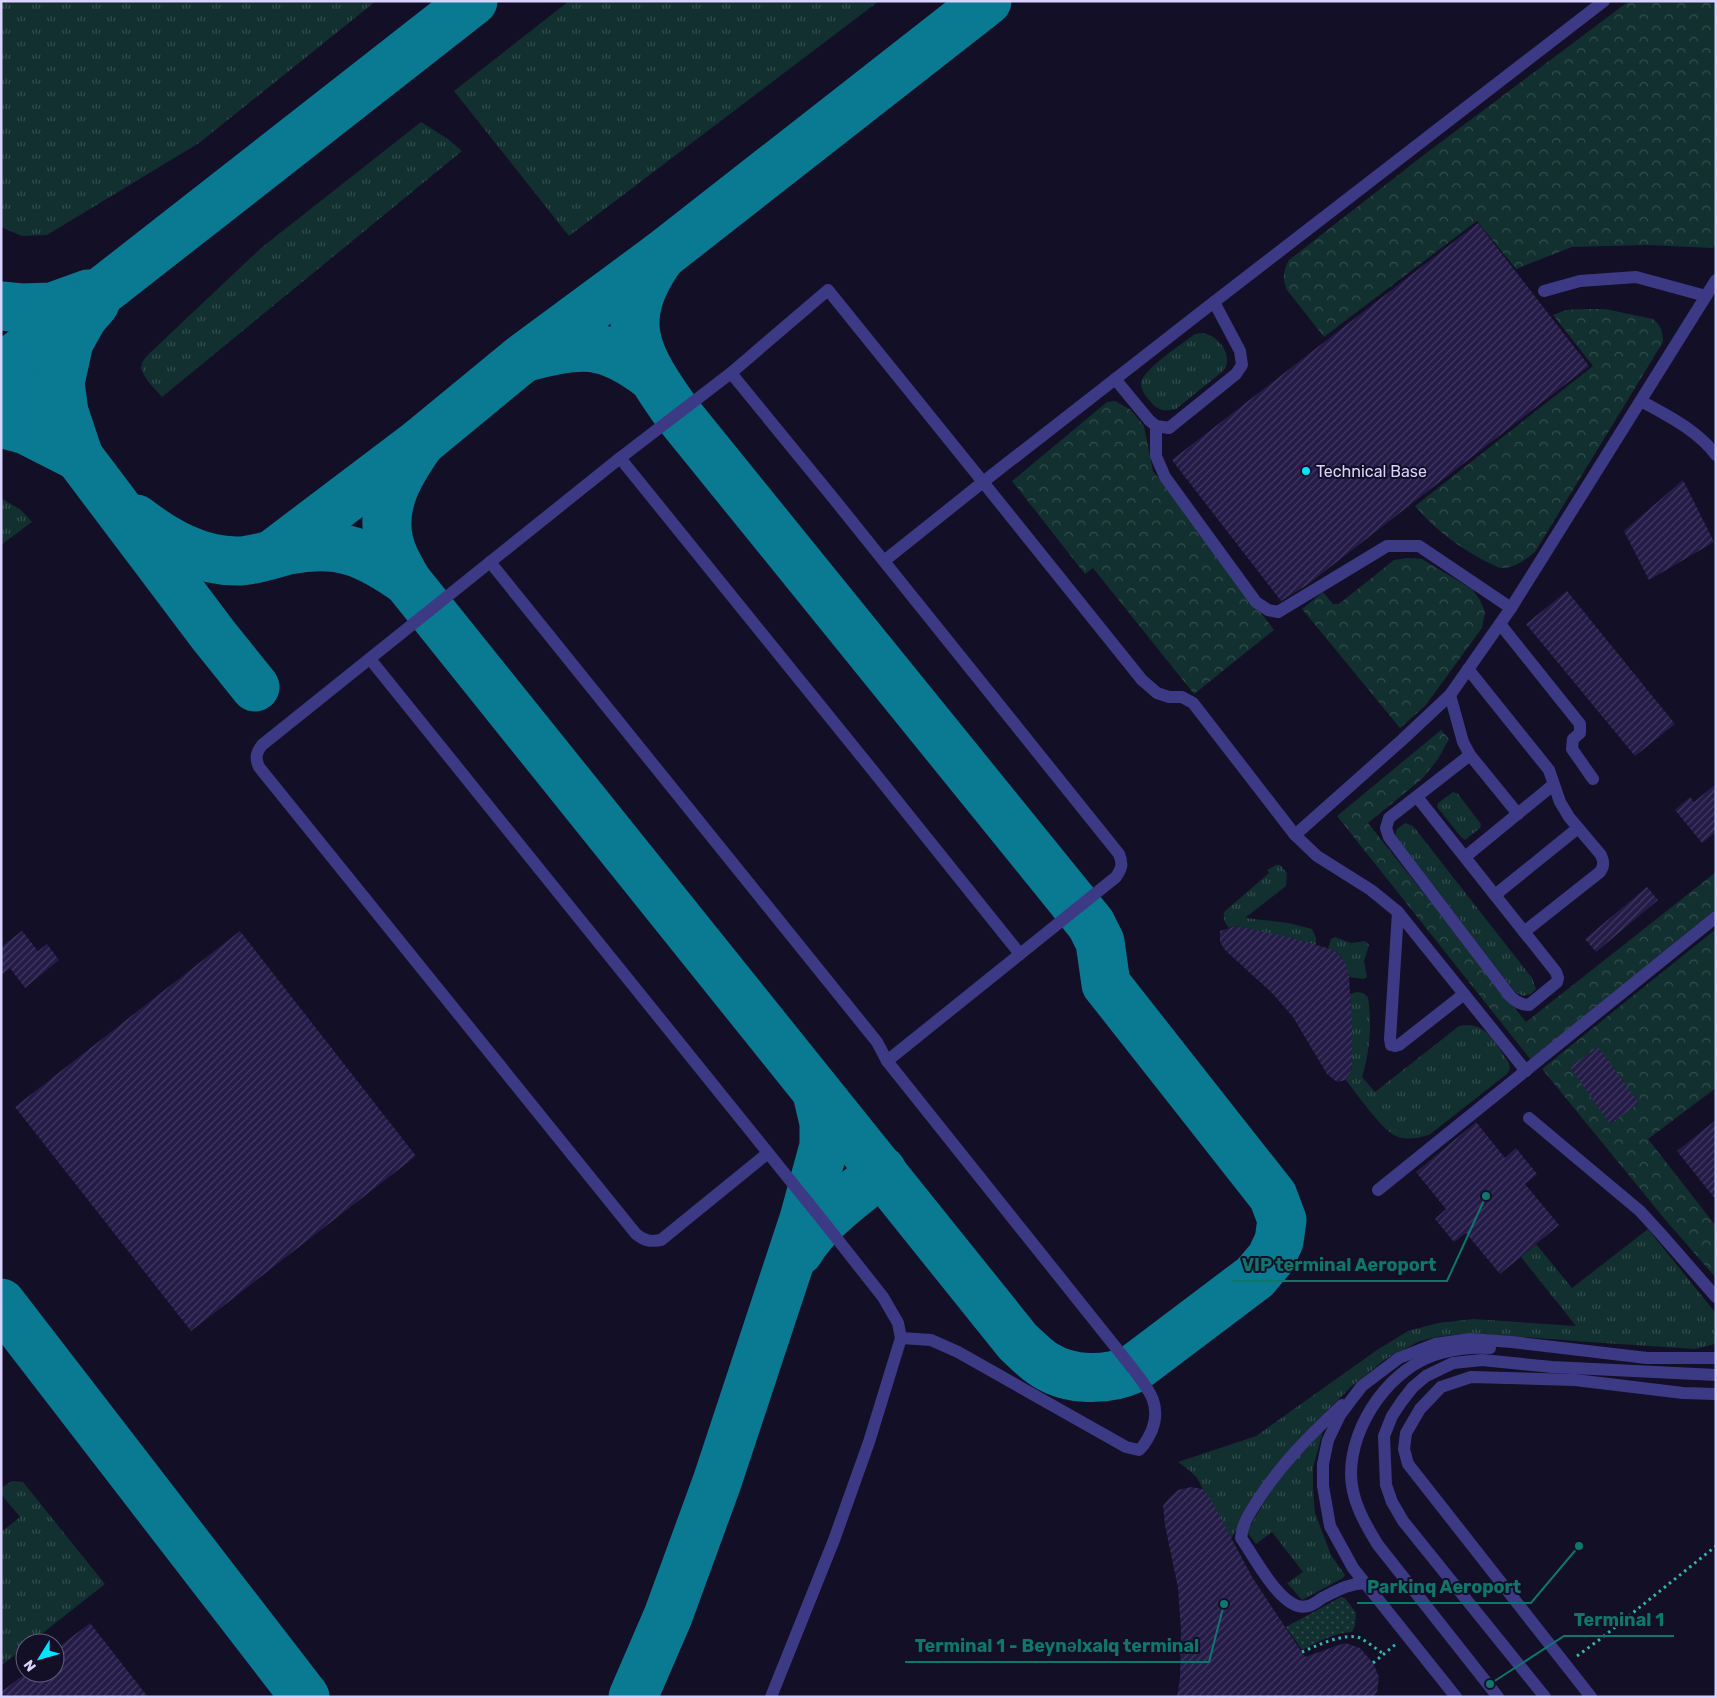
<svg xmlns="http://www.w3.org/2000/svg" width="1717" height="1698" viewBox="0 0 1717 1698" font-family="Rubik,sans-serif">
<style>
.grass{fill:url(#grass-tufts)}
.forest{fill:url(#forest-crowns)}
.garden{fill:url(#garden-dots)}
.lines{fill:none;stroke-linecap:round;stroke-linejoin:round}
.taxiway{stroke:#0a7a92;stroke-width:49}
.building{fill:url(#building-hatch)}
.path{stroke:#2fb8b0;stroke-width:3;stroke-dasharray:2.5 4;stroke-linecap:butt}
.minor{stroke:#3d3a85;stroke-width:12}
.poi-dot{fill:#00e5ff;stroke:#130f26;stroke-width:2}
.labels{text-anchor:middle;stroke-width:4;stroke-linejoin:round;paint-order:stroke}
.poi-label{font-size:16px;fill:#d9d4ff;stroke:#130f26;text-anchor:start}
.leader{fill:none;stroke:#0f766e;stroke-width:2}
.callout-dot{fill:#0f766e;stroke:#130f26;stroke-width:2}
.callout-label{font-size:18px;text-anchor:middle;font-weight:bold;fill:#0f766e;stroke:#130f26;stroke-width:4;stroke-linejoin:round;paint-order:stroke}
</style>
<defs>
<pattern id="grass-tufts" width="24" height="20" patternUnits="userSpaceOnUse" patternTransform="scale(1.25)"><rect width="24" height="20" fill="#12302f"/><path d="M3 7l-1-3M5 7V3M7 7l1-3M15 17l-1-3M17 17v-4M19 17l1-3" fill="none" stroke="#344d4e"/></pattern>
<pattern id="forest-crowns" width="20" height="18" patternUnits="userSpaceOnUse" patternTransform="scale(1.25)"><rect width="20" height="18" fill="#12302f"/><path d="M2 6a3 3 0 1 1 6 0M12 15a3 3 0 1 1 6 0" fill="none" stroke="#344d4e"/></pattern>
<pattern id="garden-dots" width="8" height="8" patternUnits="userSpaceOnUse" patternTransform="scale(1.25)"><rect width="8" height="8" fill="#12302f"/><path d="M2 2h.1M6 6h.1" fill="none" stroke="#344d4e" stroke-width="1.8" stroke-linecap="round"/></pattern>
<pattern id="building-hatch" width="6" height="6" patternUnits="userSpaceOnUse" patternTransform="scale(1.25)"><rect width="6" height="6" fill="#241b47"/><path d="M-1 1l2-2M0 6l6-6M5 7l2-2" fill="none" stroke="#433b63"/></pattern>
</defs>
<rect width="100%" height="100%" fill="#130f26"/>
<g class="grass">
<polygon points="1,1 376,1 199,143 47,235 22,236 1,227"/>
<polygon points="569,1 879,1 569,236 454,91"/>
<path d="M421,122L448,139L462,151L162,397C156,389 138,375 142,363C144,358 150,353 153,350L261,248Z"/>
<path d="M1202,333C1214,334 1227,347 1227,359C1228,364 1225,368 1223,371L1176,409C1163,412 1157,410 1149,400C1145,395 1141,390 1141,383C1142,370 1183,343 1195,334Z"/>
<polygon points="1,498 21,510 32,522 1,545"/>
<polygon points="1453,792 1458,794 1481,824 1480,828 1465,840 1461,837 1437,807 1438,803"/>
<polygon points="1405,823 1413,826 1532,978 1536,989 1531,994 1523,996 1515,992 1395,835 1397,829"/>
<path d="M1276,865H1280L1287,873L1286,886L1245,918L1289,923L1312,929L1316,938V945L1236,926L1229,928C1225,923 1223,919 1224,912L1269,873L1267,870Z"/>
<path d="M1335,937L1351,943L1365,941L1369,945L1364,961L1367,977L1364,979L1349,977C1346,964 1342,952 1328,949L1331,939Z"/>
<path d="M1357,992L1363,993L1368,997C1372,1023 1370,1052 1362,1077L1375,1092L1459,1026C1486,1020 1495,1043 1509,1063L1510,1069L1507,1074L1429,1135C1418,1138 1409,1140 1398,1137C1384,1133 1356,1093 1346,1080L1352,1069L1350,994Z"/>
<polygon points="1648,1229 1714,1311 1716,1313 1716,1342 1712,1345 1695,1349 1589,1342 1471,1333 1437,1337 1420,1341 1387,1358 1352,1386 1313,1425 1253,1498 1231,1539 1197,1478 1189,1470 1178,1462 1256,1436 1377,1350 1408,1331 1438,1323 1473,1319 1576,1326 1521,1257 1536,1244 1572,1288"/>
<polygon points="1323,1431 1313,1468 1313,1490 1315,1513 1331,1555 1345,1575 1343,1578 1302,1600 1287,1583 1303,1572 1272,1532 1256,1544 1247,1532 1277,1479"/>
<polygon points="12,1481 23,1482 105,1584 30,1643 25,1643 25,1647 1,1666 1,1532 20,1517 1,1494 1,1488"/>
</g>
<g class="forest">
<path d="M1629,1H1716V243L1713,248L1647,245L1572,247L1516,269L1477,221L1324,337L1287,290C1282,279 1283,271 1289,260L1425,154Z"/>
<path d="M1580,309H1605L1653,319C1661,326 1663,331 1663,342L1535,552C1525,560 1515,568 1501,568C1498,568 1494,565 1491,564C1462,550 1435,530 1415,506L1593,366L1553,315L1566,310Z"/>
<polygon points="1115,401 1131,410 1144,426 1153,471 1274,630 1194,694 1093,568 1085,574 1012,481 1107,402"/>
<polygon points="1408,558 1422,559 1472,589 1480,600 1485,612 1482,628 1425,706 1400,728 1302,609 1323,592 1333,604 1339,604 1394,560"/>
<polygon points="1441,730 1449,739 1438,759 1423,778 1368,823 1526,1022 1716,872 1716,909 1531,1060 1337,816"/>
<polygon points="1716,929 1716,1088 1648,1139 1716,1226 1716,1278 1663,1217 1542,1069"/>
</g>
<path class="garden" d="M1341,1597L1345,1598L1356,1613L1355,1626L1352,1632C1334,1633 1318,1642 1302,1650L1286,1627Z"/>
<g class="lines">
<g class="taxiway">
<polyline points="1,306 21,308 52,307 88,294"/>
<path d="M527,357C581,342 605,341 651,376"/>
<polyline points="1,362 79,457 214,636 255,687"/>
<polyline points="1,368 110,285 473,1"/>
<polyline points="1,423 26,430 79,457 64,412 60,383 69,342 83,317 95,303"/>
<path d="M421,442C400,472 380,504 389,542C392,556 400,569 407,581L1018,1342C1027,1350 1035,1359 1045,1365C1070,1381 1107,1381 1133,1369L1255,1277L1271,1258L1279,1241L1282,1220L1273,1196L1106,984L1100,942L1091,924L677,413C636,355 615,321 661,256"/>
<path d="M136,519C166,542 199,561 237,561C254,561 272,554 289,550C340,540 367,553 407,581"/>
<polyline points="273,554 421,442 523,358 661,256 987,1"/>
<path d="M799,1251C819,1218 853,1196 882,1171"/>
<polyline points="1,1303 305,1697"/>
<polyline points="633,1697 668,1616 717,1482 804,1219 824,1146 824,1123 817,1093"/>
</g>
</g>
<g class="building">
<polygon points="1478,223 1589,366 1307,585 1281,601 1172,460"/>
<polygon points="1683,480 1714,542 1649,580 1624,531"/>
<polygon points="1567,591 1675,724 1635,756 1526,624"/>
<polygon points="1716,784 1716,832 1702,843 1675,810 1690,797 1694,802"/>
<polygon points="1647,887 1658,900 1596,952 1585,939"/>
<polygon points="1236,926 1288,937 1334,950 1340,956 1346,964 1349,977 1352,1027 1352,1069 1346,1080 1337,1082 1327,1074 1293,1017 1273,994 1225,950 1220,942 1220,931"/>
<polygon points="22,931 38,951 47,944 59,960 25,988 10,968 1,975 1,947"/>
<polygon points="240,931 416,1156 191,1331 15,1107"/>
<polygon points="1598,1047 1639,1103 1610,1124 1570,1067"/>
<polygon points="1716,1120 1716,1200 1677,1151"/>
<polygon points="1476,1122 1505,1158 1516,1148 1537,1174 1525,1184 1559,1225 1500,1274 1466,1233 1454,1242 1435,1219 1446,1209 1416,1172"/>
<polygon points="1191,1487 1203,1489 1211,1500 1252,1577 1305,1657 1345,1643 1360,1648 1373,1663 1379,1677 1377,1692 1372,1697 1177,1697 1180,1678 1181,1631 1178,1588 1165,1525 1163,1506 1169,1498 1178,1490"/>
<polygon points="90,1623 148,1697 1,1697 1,1692 26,1673 55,1673 55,1650"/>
</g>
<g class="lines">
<g class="path">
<path d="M1302,1652C1316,1646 1345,1632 1360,1638C1368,1642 1376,1649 1384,1654"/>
<polyline points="1577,1656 1599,1640 1716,1546"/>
<polyline points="1373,1663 1396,1644"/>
</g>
<g class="minor">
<polyline points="1706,296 1716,280"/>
<path d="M731,373L834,499L1119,854C1123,864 1122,868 1116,877L887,1061"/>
<polyline points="1115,379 1149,420 1156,426 1169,428 1236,374 1242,365 1240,351 1214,302"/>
<path d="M1641,401C1668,416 1697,430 1716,455"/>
<polyline points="1156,426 1156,456 1165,477 1256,602 1268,610 1278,612 1387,546 1419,546 1511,608 1450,695 1402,740 1295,835 1193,703 1182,697 1169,697 1157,693 1142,680 983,482 1214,302 1604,1"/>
<polyline points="620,458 870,767 1020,954"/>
<path d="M490,562L877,1042L887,1061L1133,1369C1148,1389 1162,1404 1152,1430C1148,1438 1146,1444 1139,1450L1126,1447L958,1352L931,1340L901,1338"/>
<polyline points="1511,608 1706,296 1636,277 1580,281 1544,291"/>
<polyline points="1500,624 1580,724 1580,733 1573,739 1572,749 1593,779"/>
<polyline points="370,659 823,1221 883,1297 898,1323 901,1338 869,1442 834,1540 771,1697"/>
<path d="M1468,669L1549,770L1560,802L1569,817L1601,855C1604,862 1604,866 1600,872L1524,932"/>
<polyline points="1450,695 1463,742 1470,755 1518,814"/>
<path d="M1417,797L1556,972L1558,978L1557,982L1529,1005C1521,1005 1516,1002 1510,996L1389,837L1386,828L1389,818L1470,755"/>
<polyline points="1295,835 1317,856 1371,890 1398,912 1526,1071"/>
<polyline points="1465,857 1553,785"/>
<polyline points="1495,895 1578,828"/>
<polyline points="1398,912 1390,1039 1391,1045 1395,1046 1399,1045 1464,994"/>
<polyline points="1529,1118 1640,1211 1661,1234 1716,1297"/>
<path d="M768,1153L661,1240C650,1242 645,1241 636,1234L259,767C255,758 256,753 262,745L620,458L731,373L828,290L983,482L884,561"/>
<polyline points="1378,1190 1716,917"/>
<path d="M1490,1348C1474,1347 1456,1349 1441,1353C1391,1366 1351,1424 1351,1474C1351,1500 1365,1524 1378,1545L1498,1697"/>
<path d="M1342,1405C1309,1436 1280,1465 1256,1503C1249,1514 1242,1525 1241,1538C1254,1556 1283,1614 1308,1606C1313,1605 1318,1601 1322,1598C1338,1590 1347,1584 1365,1583"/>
<polyline points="1456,1697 1353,1568 1330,1526 1323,1486 1323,1464 1328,1440 1340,1415 1352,1399 1362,1386 1399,1358 1435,1344 1470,1339 1512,1342 1647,1358 1716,1358"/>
<polyline points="1545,1697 1403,1521 1392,1502 1386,1485 1384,1436 1392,1416 1402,1401 1413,1387 1426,1376 1453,1363 1482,1360 1552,1367 1716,1375"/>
<polyline points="1591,1697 1408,1464 1404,1449 1406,1433 1420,1409 1441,1387 1471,1377 1575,1380 1683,1393 1716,1394"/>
</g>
</g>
<circle class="poi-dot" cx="1306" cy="471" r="5"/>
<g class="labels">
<g class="poi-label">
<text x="1316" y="477">Technical Base</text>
</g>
</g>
<path class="leader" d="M1486 1196L1447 1281H1231M1579 1546L1531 1603H1357M1490 1684L1564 1636H1674M1224 1604L1209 1662H905"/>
<g class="callout-dot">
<circle cx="1486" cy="1196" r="5"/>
<circle cx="1579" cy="1546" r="5"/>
<circle cx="1490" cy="1684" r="5"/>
<circle cx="1224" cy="1604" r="5"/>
</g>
<g class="callout-label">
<text x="1339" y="1271">VIP terminal Aeroport</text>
<text x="1444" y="1593">Parkinq Aeroport</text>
<text x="1619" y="1626">Terminal 1</text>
<text x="1057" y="1652">Terminal 1 - Beynəlxalq terminal</text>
</g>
<rect width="1717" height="1698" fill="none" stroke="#d9d4ff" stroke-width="5"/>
<g transform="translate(40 1658) rotate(233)"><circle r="24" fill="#130f26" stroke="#625e7d"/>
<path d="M0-4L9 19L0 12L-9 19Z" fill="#00e5ff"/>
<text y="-8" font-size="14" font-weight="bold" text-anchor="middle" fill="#d9d4ff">N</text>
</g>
</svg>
